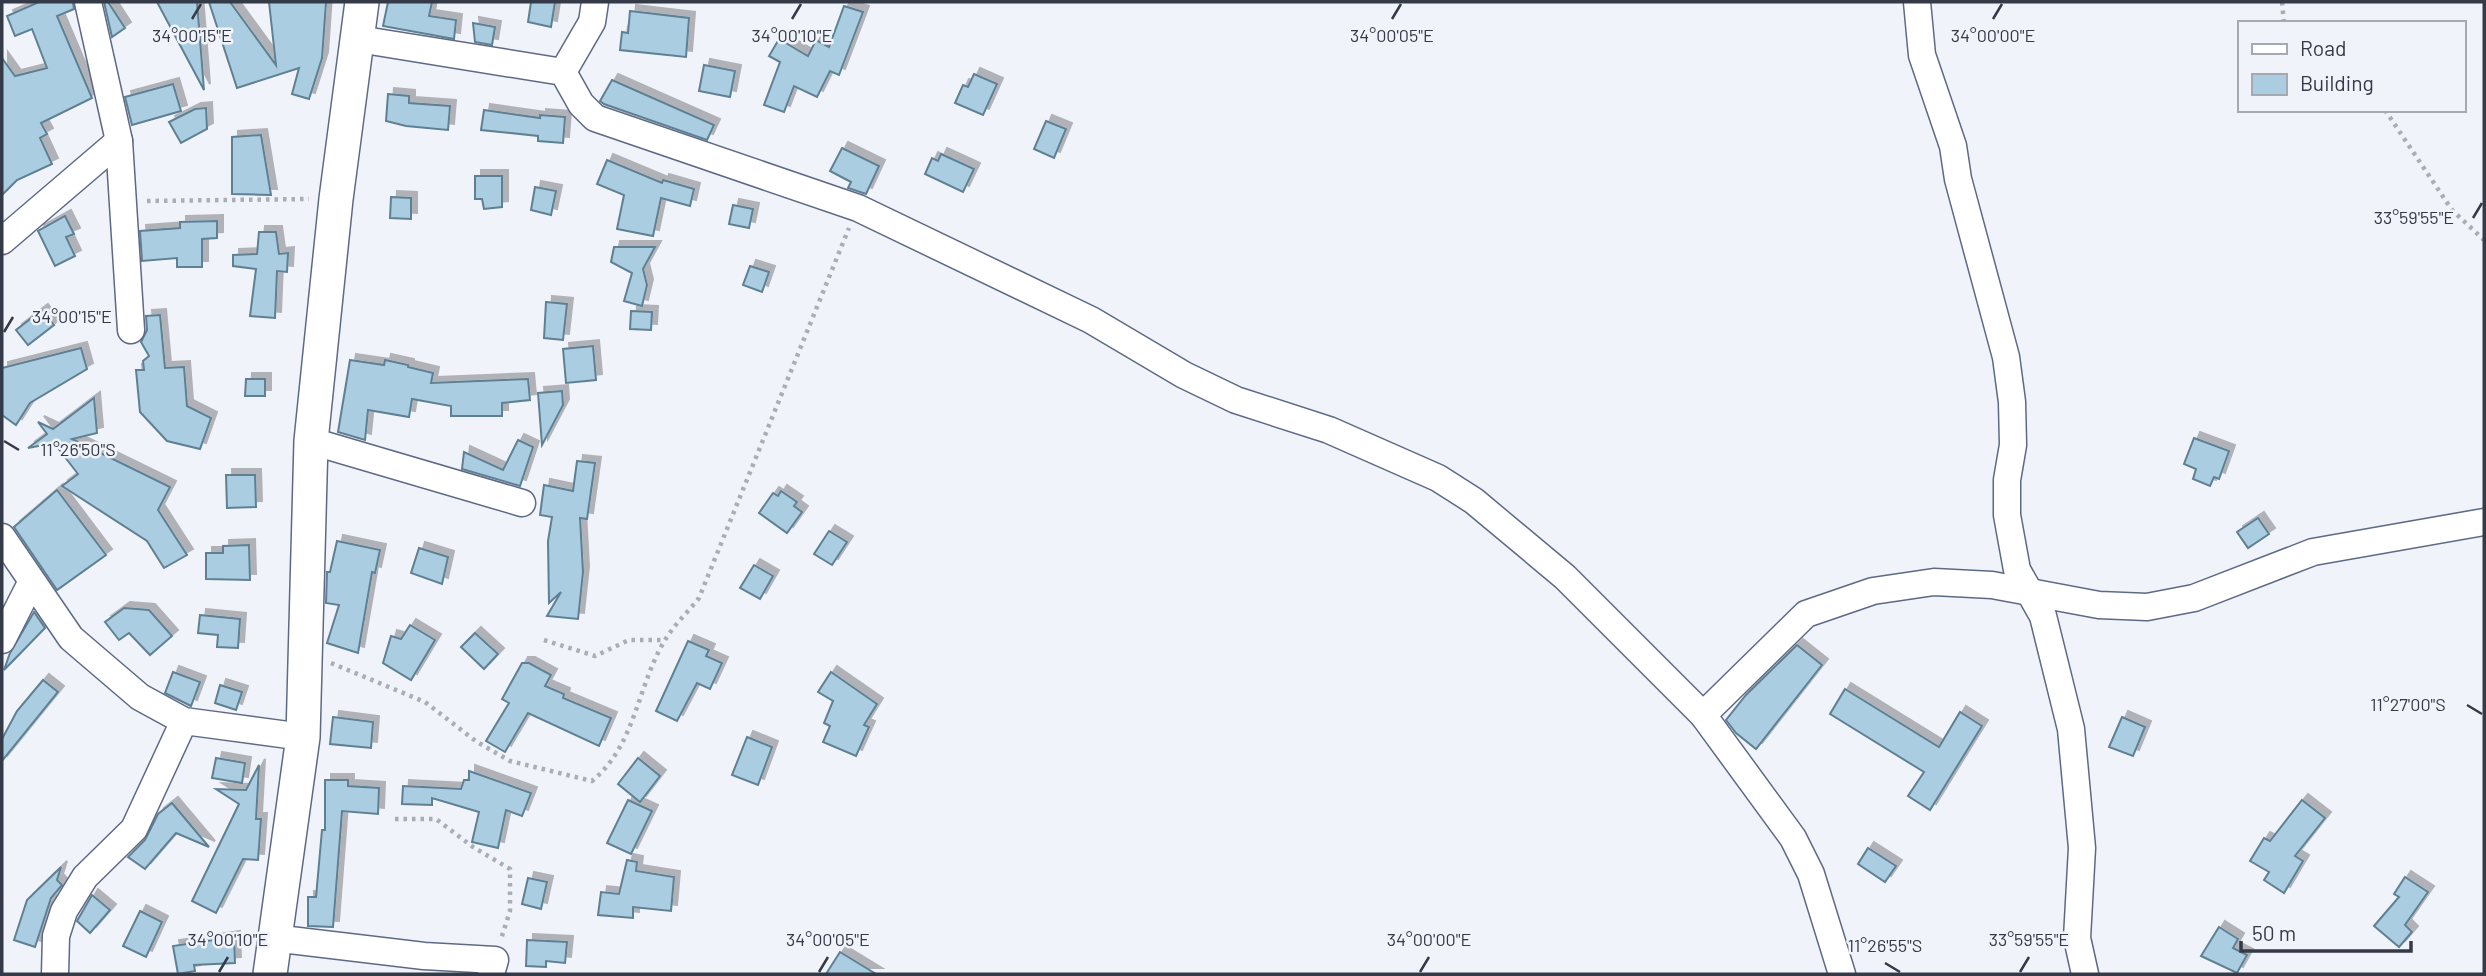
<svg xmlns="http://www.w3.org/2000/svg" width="2486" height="976" viewBox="0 0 2486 976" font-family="Barlow,sans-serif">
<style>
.building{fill:#aacde2;stroke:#5f8093;stroke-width:2;filter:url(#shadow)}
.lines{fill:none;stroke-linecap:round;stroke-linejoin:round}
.minor-casing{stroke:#5d6985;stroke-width:29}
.tertiary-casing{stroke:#5d6985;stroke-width:36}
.path{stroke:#a9adb6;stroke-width:4.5;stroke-dasharray:3.5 5;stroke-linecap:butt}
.minor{stroke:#fff;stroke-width:26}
.tertiary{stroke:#fff;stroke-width:33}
.ticks{fill:none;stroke:#343a47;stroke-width:2.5}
.ticks-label{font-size:18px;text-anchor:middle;fill:#343a47;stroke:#f0f3fa;stroke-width:5;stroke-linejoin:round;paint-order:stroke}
</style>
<defs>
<filter id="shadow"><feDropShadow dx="6" dy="-6" stdDeviation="0" flood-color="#0004"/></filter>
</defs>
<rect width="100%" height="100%" fill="#f0f3fa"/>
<g class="building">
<polygon points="39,2 73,2 74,9 57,16 92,98 41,123 47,134 40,138 52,164 17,180 2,195 2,58 15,76 47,68 32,29 15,36 7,16"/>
<polygon points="104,2 108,2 125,28 112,37"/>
<polygon points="157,2 197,2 204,90"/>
<polygon points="209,2 230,2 276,65 269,2 326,2 322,58 309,99 292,94 299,68 237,88"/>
<polygon points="388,2 432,2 429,16 456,20 454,39 383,26"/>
<polygon points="531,2 555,2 551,27 528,22"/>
<polygon points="844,6 863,12 839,75 830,71 817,97 794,86 784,112 764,105 780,62 769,56 779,39 808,56 816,40 829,47"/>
<polygon points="630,11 689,18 686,57 620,50 622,32 628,33"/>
<polygon points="473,23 495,27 492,45 475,42"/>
<polygon points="704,65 735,71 730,97 699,91"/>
<polygon points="974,74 997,84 983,115 955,103 963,85 968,87"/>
<polygon points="612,80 714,125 707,140 604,104 600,101"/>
<polygon points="173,84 181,111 132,125 125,97"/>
<polygon points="388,94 409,96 409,103 450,106 448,130 406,126 386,121"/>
<polygon points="206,108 207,129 181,143 169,122 195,109"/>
<polygon points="484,110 540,118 540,115 565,117 563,143 538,141 538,136 481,130"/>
<polygon points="1046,121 1066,129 1054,158 1034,149"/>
<polygon points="261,135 271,195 232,194 232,137"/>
<polygon points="842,148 879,166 866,194 848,188 851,182 830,171"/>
<polygon points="941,154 974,169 963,192 925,174 932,158 938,161"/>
<polygon points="607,160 662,183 663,180 694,189 690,206 661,198 653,236 617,229 624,195 597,184"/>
<polygon points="475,176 502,176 502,207 484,209 482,199 475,199"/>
<polygon points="535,187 556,191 551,215 531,210"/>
<polygon points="391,197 411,198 411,219 390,218"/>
<polygon points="733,205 753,209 749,228 729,224"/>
<polygon points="65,216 74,234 66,237 75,256 55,266 38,231"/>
<polygon points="217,221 217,238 202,239 202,267 177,267 177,258 142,261 140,231 180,228 180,222"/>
<polygon points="259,232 276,232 279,254 288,253 287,272 277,271 275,318 250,316 256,269 233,266 233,255 257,254"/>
<polygon points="614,247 655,247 643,269 647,285 642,306 624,301 632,273 611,262"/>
<polygon points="750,266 769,272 762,292 743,285"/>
<polygon points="546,302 567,304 563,340 544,338"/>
<polygon points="42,310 54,325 28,345 16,330"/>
<polygon points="631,311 652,312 651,330 630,329"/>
<polygon points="160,315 165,368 184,367 187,406 211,418 200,449 167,441 140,412 136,370 144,370 143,361 149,356 141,342 147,330 146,316"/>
<polygon points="593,346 596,380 566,383 563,349"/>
<polygon points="81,348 87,369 30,403 16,425 2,415 2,368"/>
<polygon points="350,360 384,365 385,360 408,365 408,367 433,373 431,383 528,379 530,400 502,403 502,416 451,416 451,406 412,399 409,417 368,410 365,440 338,432"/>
<polygon points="246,379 265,379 265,396 245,396"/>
<polygon points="562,391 563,405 542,445 538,393"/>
<polygon points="94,398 97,433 72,439 170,487 158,510 187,555 164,568 147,541 62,486 78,474 54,443 28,448 47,434 38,422 53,429"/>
<polygon points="2194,438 2229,451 2219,479 2214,477 2210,486 2193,479 2196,469 2184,464"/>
<polygon points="518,440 533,447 520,486 462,469 464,452 503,470"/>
<polygon points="577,461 595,463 587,519 580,518 583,572 578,619 547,616 561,592 549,603 548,541 552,517 540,515 544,485 573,491"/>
<polygon points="226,475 255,475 256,507 227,508"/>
<polygon points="57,490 106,555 57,590 14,527"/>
<polygon points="781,491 797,502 794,506 802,512 787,533 759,513 773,493 778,496"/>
<polygon points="2258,518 2269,534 2248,548 2237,532"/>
<polygon points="829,531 847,542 832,565 814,554"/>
<polygon points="337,541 380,550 375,573 372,572 358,653 327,643 339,605 326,603 327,572 330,572"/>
<polygon points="249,545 250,580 206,579 206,553 223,553 223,546"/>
<polygon points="419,548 448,557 442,584 411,573"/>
<polygon points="754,565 773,576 760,599 740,588"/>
<polygon points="124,608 149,610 172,636 150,655 129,633 119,640 105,622"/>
<polygon points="34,612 45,628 4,670 10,653"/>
<polygon points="200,615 240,619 238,648 217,647 218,635 198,633"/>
<polygon points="410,625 435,640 411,680 383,663 391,636 401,639"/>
<polygon points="475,633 498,654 484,669 461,647"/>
<polygon points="688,641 709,650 706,656 722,663 710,689 697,683 677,721 656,711"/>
<polygon points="1797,645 1822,665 1756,749 1736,733 1726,720 1746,695"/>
<polygon points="522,663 529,663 551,675 545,686 564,694 563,698 611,718 599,746 528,713 505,752 486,741 509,703 502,699"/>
<polygon points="173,672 200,682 191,706 165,693"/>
<polygon points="831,672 877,704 864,725 869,727 856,756 823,742 830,726 824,723 833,701 818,692"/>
<polygon points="43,680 58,692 2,761 2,739 17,711"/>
<polygon points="220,685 242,692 236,710 215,703"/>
<polygon points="1845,689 1939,747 1960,712 1982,726 1930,810 1908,796 1924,772 1830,714"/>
<polygon points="333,717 373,722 371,748 330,744"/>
<polygon points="2122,717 2145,727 2133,756 2109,747"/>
<polygon points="747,737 772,747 758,785 732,775"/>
<polygon points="216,758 245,763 242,783 212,778"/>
<polygon points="638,758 660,776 640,802 618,784"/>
<polygon points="259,765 256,819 261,819 258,860 243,859 216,913 192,901 239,804 216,789 246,790"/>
<polygon points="469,771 531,793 522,816 506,810 498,848 472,842 479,812 432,798 432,805 402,804 403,786 461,789 464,780 469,780"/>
<polygon points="325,780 348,780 348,786 379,788 378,814 342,811 333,927 308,926 308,897 316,897 322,830 325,830"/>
<polygon points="628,800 652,811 631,854 607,843"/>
<polygon points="2302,800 2325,818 2295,856 2303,861 2284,893 2264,880 2269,872 2250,861 2264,838 2270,841"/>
<polygon points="172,803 209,847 176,833 145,869 128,857 145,840 158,814"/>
<polygon points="1868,848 1896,866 1885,882 1858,864"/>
<polygon points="627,860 637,862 636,871 674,877 671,911 633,907 633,918 598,915 601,892 619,894"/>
<polygon points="61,867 57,880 62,885 51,898 35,947 14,940 27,900"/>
<polygon points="2405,877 2428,892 2405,925 2412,932 2399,947 2374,926 2399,897 2394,894"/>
<polygon points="528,878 547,882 541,909 522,904"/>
<polygon points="92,895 110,910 90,933 77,921"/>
<polygon points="140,911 162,922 146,957 123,946"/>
<polygon points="2219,927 2238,939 2233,948 2247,955 2237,973 2201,956"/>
<polygon points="234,937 235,963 194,965 195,971 178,974 173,946"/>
<polygon points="527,940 567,942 565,963 546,961 546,967 526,966"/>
<polygon points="840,952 876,974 826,974"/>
</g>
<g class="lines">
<g class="minor-casing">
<g id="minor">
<polyline points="88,2 119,141 131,330"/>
<polyline points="1917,2 1922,55 1953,146 1958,179 2006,357 2012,402 2013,445 2007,480 2007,515 2017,570 2043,616 2071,729 2082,848 2077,938 2085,974"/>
<polyline points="358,39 563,72 581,104 595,118 858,208 1091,320 1184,375 1236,400 1329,430 1438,478 1474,501 1565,577 1703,715 1793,838 1811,874 1842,974"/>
<polyline points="563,72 592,22 595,2"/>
<polyline points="2,241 119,141"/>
<polyline points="311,441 522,503"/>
<polyline points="2,537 71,638 140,697 184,721 303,737"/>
<polyline points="2,640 31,583"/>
<polyline points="1703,715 1806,614 1873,591 1934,582 1992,585 2099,605 2147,607 2194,598 2313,552 2484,522"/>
<polyline points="273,938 424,956 495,960 491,974"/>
<polyline points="55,974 56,936 64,911 85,877 134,829 184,721"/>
</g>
</g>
<g class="tertiary-casing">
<polyline id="tertiary" points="270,974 303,737 311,441 336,199 362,2"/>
</g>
<g class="path">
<polyline points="2282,2 2284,23"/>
<polyline points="2385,110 2452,210 2484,240"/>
<polyline points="147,201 309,199"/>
<polyline points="544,640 595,656 629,640 665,640"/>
<path d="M331,663L425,702L477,742L510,761L592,781C636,745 637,686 665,640C674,625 688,612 699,598L849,228"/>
<polyline points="395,819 436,819 473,847 510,869 510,911 501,939"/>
</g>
<use href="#minor" class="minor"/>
<use href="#tertiary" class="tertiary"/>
</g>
<path class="ticks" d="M192,19L201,4M792,19L801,4M1392,19L1401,4M1993,19L2002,4M2473,218L2482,203M4,332L13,317M4,441L19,450M2467,705L2482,714M1885,963L1900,972M219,972L228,957M819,972L828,957M1420,972L1429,957M2020,972L2029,957"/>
<g class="ticks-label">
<text x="792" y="42">34°00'10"E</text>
<text x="1392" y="42">34°00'05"E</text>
<text x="192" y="42">34°00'15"E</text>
<text x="1993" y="42">34°00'00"E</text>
<text x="2414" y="224">33°59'55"E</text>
<text x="72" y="323">34°00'15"E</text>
<text x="78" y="456">11°26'50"S</text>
<text x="2408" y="711">11°27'00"S</text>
<text x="228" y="946">34°00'10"E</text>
<text x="828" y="946">34°00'05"E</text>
<text x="1429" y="946">34°00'00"E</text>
<text x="2029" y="946">33°59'55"E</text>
<text x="1885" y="952">11°26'55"S</text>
</g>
<rect width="2486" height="976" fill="none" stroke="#343a47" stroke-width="7"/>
<rect x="2238" y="21" width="228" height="91" fill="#f0f3fa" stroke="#a5a9b2" stroke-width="2"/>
<rect x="2252" y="44" width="35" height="10" fill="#ffffff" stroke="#a5a9b2" stroke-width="2"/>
<text x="2300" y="56" font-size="21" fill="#343a47">Road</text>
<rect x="2252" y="74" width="35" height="21" fill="#aacde2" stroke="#a5a9b2" stroke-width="2"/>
<text x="2300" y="91" font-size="21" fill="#343a47">Building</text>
<path d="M2241 941v10h170v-10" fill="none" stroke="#343a47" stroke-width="3.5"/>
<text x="2252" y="941" font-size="21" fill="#343a47" stroke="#f0f3fa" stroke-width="5" paint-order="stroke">50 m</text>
</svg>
